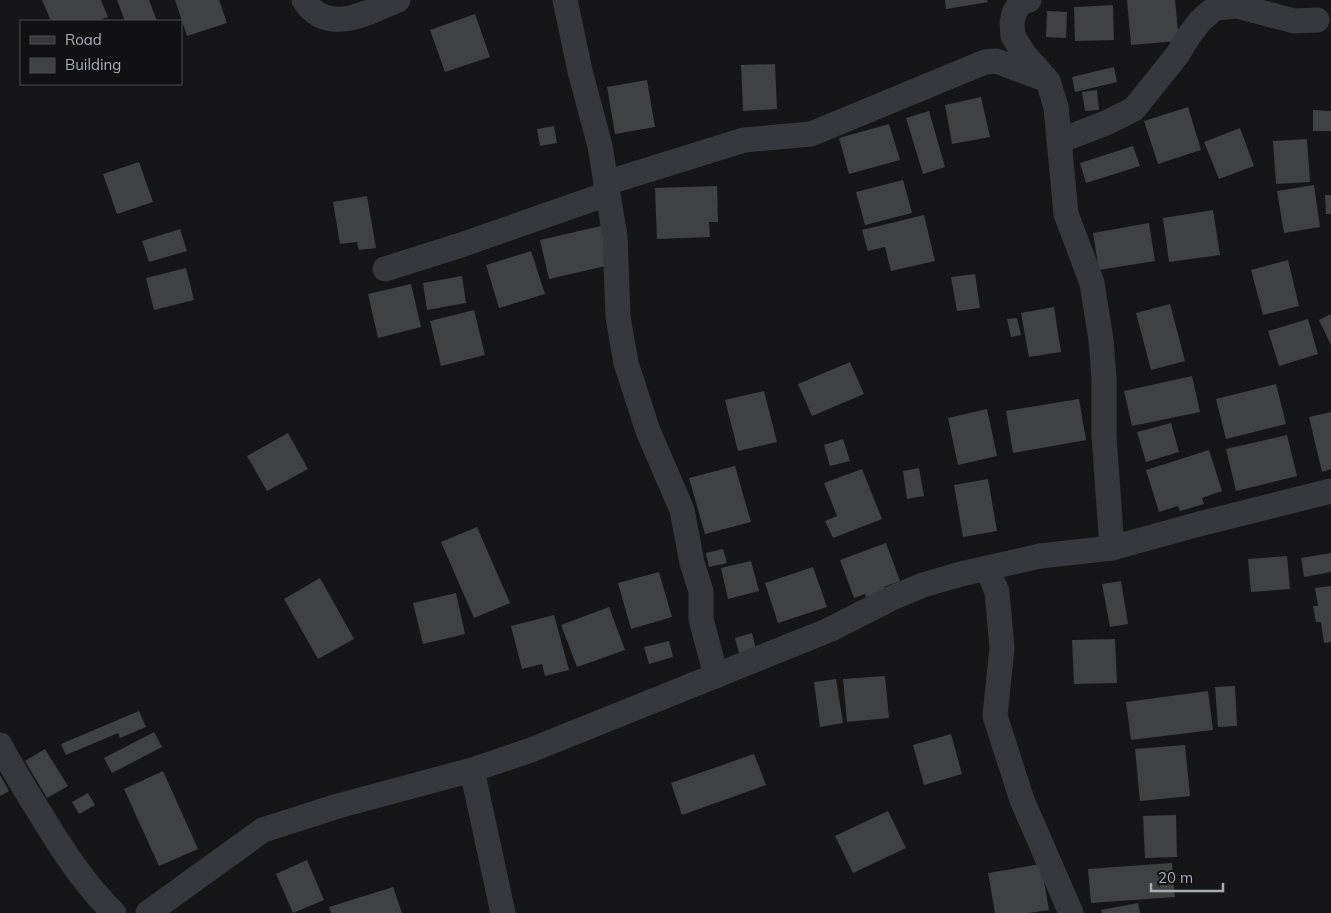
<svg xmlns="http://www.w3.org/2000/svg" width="1331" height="913" viewBox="0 0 1331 913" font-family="Mulish,sans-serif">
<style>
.building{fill:#404145}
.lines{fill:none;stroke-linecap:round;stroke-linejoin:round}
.minor{stroke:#37383d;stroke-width:25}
</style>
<rect width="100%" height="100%" fill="#161618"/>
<g class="building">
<polygon points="42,0 101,0 108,17 97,21 51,21"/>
<polygon points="117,0 149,0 157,21 125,21"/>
<polygon points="175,0 219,0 227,23 187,36"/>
<polygon points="945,0 987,0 988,2 946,9"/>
<polygon points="1127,0 1175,0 1179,41 1131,45"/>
<polygon points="1113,5 1114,40 1075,41 1074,7"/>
<polygon points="1047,11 1067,12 1066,38 1046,37"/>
<polygon points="475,14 490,57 445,72 430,30"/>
<polygon points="775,64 777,109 743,111 741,65"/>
<polygon points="1114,67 1117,82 1075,92 1072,77"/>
<polygon points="647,80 655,127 615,134 607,87"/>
<polygon points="1097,90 1099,110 1085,111 1082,92"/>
<polygon points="981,97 990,137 952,144 945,105"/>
<polygon points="1188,107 1201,150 1158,164 1144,121"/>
<polygon points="1313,110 1331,111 1331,131 1313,131"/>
<polygon points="929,111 945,167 923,174 906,118"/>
<polygon points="889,124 900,160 849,174 839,138"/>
<polygon points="554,126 557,143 540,146 537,129"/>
<polygon points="1240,128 1254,166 1219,179 1204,142"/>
<polygon points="1307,139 1310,182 1276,184 1273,141"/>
<polygon points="1133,146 1140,166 1086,183 1080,163"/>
<polygon points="139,162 153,202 117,214 103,174"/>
<polygon points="903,180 912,213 865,225 856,192"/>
<polygon points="1314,185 1320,227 1284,233 1277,191"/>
<polygon points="717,186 718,222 709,222 710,237 657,239 655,188"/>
<polygon points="1325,195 1331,195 1331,214 1326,214"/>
<polygon points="367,196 376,248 359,250 357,242 340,244 333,202"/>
<polygon points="1213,210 1220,255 1169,262 1163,218"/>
<polygon points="924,215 935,261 891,271 885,247 868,251 862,230"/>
<polygon points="1149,223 1155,261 1099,270 1093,233"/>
<polygon points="601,226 610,265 549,279 540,240"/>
<polygon points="180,229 187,251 149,262 142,241"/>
<polygon points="531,251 545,294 499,308 486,265"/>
<polygon points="1288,260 1299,306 1263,315 1251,270"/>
<polygon points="186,268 194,300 154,310 146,278"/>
<polygon points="975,274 980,308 957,311 951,277"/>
<polygon points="462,276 466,303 427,310 423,283"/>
<polygon points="411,284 421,327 378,338 368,294"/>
<polygon points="1170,304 1185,361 1151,370 1136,313"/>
<polygon points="1054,307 1061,352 1029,357 1021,313"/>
<polygon points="474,310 485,355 441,366 430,321"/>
<polygon points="1331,314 1331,345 1319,320"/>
<polygon points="1017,318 1021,335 1011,337 1007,319"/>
<polygon points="1308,319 1318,354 1279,366 1268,331"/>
<polygon points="850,362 864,394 812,416 798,384"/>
<polygon points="1192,376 1200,412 1132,426 1124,391"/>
<polygon points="1276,384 1286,424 1226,439 1216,399"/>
<polygon points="764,391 777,442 738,451 725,400"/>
<polygon points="1079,399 1086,440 1013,453 1006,411"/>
<polygon points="987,409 997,456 958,465 948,418"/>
<polygon points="1331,412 1331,469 1322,472 1309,417"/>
<polygon points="1171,423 1179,452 1146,462 1137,432"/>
<polygon points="288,433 308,469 267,491 247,456"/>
<polygon points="1287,435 1297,476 1236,491 1226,449"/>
<polygon points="843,439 850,461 830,466 824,445"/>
<polygon points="1209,450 1222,491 1202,498 1204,504 1180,511 1178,506 1159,512 1146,470"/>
<polygon points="735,466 751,522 705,534 689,478"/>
<polygon points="919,468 924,496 907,499 903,471"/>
<polygon points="862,469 882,519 833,538 825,521 837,516 824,483"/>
<polygon points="988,479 997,531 963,537 954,485"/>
<polygon points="477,527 510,603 474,618 441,542"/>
<polygon points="886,543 900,581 884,587 887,595 868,602 865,594 854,598 840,560"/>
<polygon points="723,549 727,563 709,567 706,553"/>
<polygon points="1331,553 1331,572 1304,577 1301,558"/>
<polygon points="1287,556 1290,589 1251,592 1248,559"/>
<polygon points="751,561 759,591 728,599 721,568"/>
<polygon points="813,567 827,607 778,623 765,583"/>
<polygon points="659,572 672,617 631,629 618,583"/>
<polygon points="320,578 354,639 318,659 284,599"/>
<polygon points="1121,581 1128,624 1110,627 1102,584"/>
<polygon points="1331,586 1331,642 1324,643 1321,622 1316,622 1313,606 1318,606 1315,588"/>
<polygon points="456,593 465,634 423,644 413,603"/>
<polygon points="609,607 625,650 577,667 561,625"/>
<polygon points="554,615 569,670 545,676 542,664 522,669 511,626"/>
<polygon points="752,633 756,649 739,653 735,638"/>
<polygon points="1115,639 1117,683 1074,684 1072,640"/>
<polygon points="669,641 673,657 649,664 644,647"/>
<polygon points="885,676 889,718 847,722 843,679"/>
<polygon points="836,679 843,723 820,727 814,682"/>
<polygon points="1235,686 1237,726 1218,727 1215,687"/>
<polygon points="1208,691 1213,730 1131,740 1126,702"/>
<polygon points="139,711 146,727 120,738 118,733 66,755 61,744"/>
<polygon points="154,732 162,747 112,773 104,758"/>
<polygon points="951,734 962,774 924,785 913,745"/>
<polygon points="1185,745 1190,796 1140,801 1135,749"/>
<polygon points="45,749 68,786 47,798 25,761"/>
<polygon points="754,754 766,785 682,815 671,783"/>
<polygon points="163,771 198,849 159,866 124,789"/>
<polygon points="0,775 9,791 0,796"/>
<polygon points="88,793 95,805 79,814 72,802"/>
<polygon points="888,811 906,848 853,873 835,836"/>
<polygon points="1176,815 1177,857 1145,858 1143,816"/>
<polygon points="307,860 324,900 293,913 276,874"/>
<polygon points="1172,863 1175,897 1091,903 1088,869"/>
<polygon points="1041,864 1049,910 1029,913 995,913 988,873"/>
<polygon points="393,887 402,913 331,913 329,907"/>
<polygon points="1138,903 1140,913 1102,913 1101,910"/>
</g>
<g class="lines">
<g class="minor">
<path d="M304,0C327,36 367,13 398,0"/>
<polyline points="565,0 580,71 600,146 606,183 615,236 618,317 626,363 648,431 682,510 692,563 701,591 701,619 716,676"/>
<polyline points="1029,0 1021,2 1014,13 1012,23 1013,36 1024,54 1048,81 1056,107 1066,214 1092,283 1101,340 1104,378 1104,436 1112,548"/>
<polyline points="1059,141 1106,123 1134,109 1178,54 1188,37 1200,21 1215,8 1237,6 1294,21 1317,20"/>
<polyline points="606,183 744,140 811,134 985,62 996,61 1042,78"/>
<polyline points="385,269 461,245 607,194"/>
<polyline points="987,568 997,592 1002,648 995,716 1022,800 1071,913"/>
<path d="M0,745C13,770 28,794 43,818C64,852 85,885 114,913"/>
<polyline points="472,770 503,913"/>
<polyline points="148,913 263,830 338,806 472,770 531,750 829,630 892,598 923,585 961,574 1040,556 1112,548 1199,524 1331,491"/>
</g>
</g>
<rect x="20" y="20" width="162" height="65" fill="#111113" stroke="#4d4f55"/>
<rect x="30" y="36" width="25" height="8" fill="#37383d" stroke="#4d4f55"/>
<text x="65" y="45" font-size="15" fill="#a8adb8">Road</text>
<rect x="30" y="58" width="25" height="15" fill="#404145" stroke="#4d4f55"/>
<text x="65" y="70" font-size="15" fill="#a8adb8">Building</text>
<path d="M1151 883v8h72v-8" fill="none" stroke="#a8adb8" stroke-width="2.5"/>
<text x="1158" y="883" font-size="15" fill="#a8adb8" stroke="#111113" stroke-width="4" paint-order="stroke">20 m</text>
</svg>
